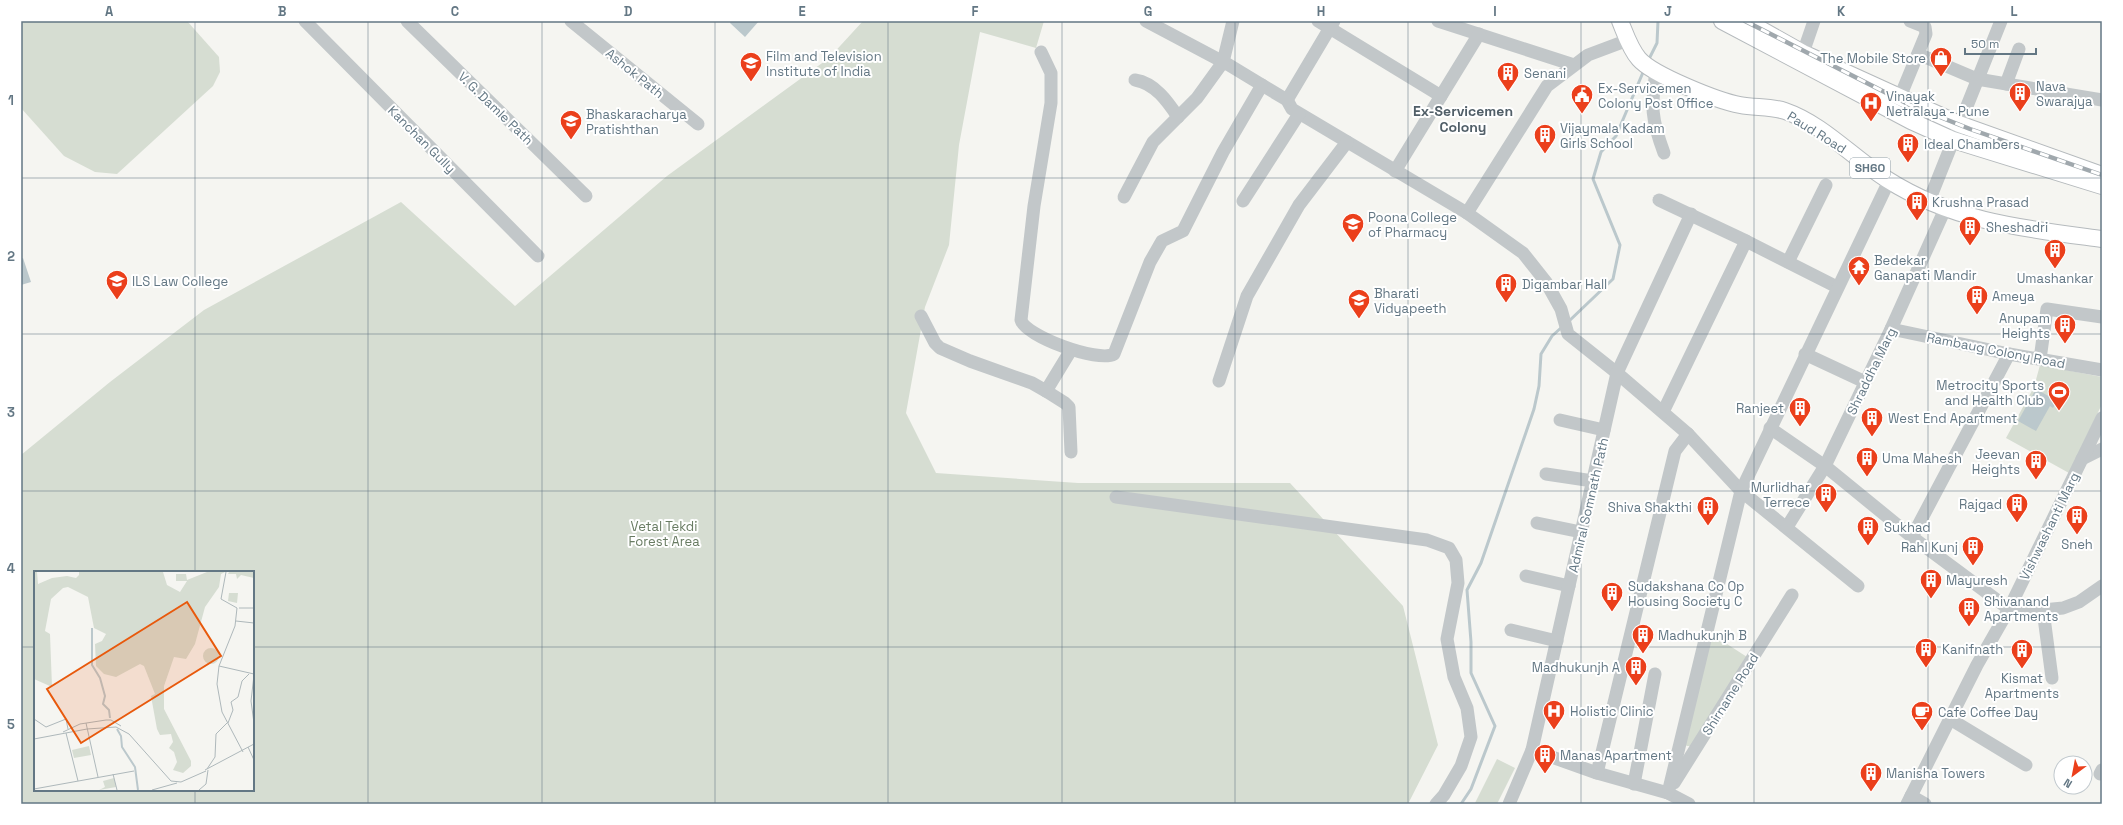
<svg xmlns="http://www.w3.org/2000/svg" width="2123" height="825" viewBox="0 0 2123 825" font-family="'Space Grotesk',sans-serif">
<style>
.green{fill:#d6ddd2;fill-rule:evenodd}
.water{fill:#bbc8cc}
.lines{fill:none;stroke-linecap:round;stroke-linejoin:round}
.stream{stroke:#bbc8cc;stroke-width:3}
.major-casing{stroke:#b5babd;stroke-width:18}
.minor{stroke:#c2c7c9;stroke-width:13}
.major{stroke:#fff;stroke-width:16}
.rail-casing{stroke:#a0a8ad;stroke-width:4.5}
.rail{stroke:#fff;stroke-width:3;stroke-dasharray:9;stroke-linecap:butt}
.grid{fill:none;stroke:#637784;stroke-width:1;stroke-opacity:0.55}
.labels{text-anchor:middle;stroke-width:4;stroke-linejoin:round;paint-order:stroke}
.shield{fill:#fff;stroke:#92a0a9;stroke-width:1}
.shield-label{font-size:12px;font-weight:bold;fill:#637784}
.poi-label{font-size:13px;fill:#637784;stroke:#fff;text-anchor:start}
.street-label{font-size:13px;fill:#637784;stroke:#fff}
.park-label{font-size:13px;fill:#687b62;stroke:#fff}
.neighbourhood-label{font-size:14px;font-weight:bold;fill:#515f68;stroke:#fff}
.inset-river{fill:none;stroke:#bbc8cc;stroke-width:2}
.inset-road{fill:none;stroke:#aeb8bb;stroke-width:1}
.view{fill:#e8590c;fill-opacity:0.15;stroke:#e8590c;stroke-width:2}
.inset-edge{fill:none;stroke:#637784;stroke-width:2}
.neatline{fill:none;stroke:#637784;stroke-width:1.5}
.grid-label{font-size:13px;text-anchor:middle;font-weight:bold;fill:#637784}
</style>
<rect width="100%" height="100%" fill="#f5f5f1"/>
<g class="green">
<polygon points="21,21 187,21 219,57 220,72 213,86 117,174 95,172 64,156 21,108"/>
<path d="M863,21H1044L1036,48L980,32L959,145L949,245L925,307L906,413L936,473L1078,483H1290L1403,606L1438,745L1408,804H21V455L110,382L204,310L401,202L515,306L667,176L829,58ZM35,572H253V790H35Z"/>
<polygon points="2040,365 2102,377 2102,404 2069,473 2006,438 2034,387"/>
<polygon points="1710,633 1747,657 1692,746 1687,746 1683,743"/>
<polygon points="1497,759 1515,768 1497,804 1476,804 1475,803"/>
</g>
<g class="water">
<polygon points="731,21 759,21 745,37 730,23"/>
<polygon points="23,258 31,282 21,285 21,259"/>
<polygon points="2036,389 2057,401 2053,408 2050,406 2036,431 2018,421"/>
</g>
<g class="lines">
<g class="stream">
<polyline points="1648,61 1657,43 1658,21"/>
<polyline points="1568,322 1613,279 1620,245 1593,179 1601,152 1616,136 1644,70"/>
<polyline points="1461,804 1471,789 1495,726 1471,673 1471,642 1467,590 1481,563 1534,409 1539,386 1541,354 1552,336 1562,327"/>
</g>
<g class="major-casing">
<g id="major">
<path d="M1620,21C1625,33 1630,49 1639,59C1653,75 1718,101 1740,105C1755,108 1770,106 1785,111C1823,124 1854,159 1888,180C1954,222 2027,229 2102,239"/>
<polyline points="1722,21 1911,121 1953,140 2102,186"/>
<polyline points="1746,21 1803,53 1959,124 2102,175"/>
</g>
</g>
<g class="minor">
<polyline points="305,21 538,256"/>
<polyline points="407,21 586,196"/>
<polyline points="571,21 698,124"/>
<polyline points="1146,21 1229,65 1262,85 1287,100 1292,109 1467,213 1523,253 1546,282 1561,309 1568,334 1617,373 1688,434 1741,491 1858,586"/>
<polyline points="1318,21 1441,96"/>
<polyline points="1438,21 1574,65"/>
<path d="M1041,52L1051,73V103L1034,206L1021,320C1025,336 1098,363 1114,354L1150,262L1162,241L1183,231L1223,152L1262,85"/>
<polyline points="1803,53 1814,21"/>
<polyline points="1918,54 1977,79 2102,100"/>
<path d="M1656,71C1651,107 1651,118 1664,153"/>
<path d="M1135,80C1155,83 1168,102 1178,117"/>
<polyline points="2006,84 2019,49"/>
<polyline points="1900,97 1926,34 1925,27 1910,21"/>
<polyline points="1287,100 1334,21"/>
<polyline points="1395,171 1479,34"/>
<polyline points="1124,197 1153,142 1197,98 1223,62 1233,21"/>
<polyline points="1659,200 1746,241"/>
<polyline points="1243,201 1299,114"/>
<polyline points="1929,201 2001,21"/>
<polyline points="1467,213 1547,86 1588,55 1628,40"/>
<polyline points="1788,262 1826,185"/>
<polyline points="921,316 935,343 940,348 970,361 1032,383 1046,391 1071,350"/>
<polyline points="1891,329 2009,354 2102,370"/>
<polyline points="1805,354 1865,382"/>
<polyline points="2040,359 2047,309 2102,317"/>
<polyline points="1219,381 1247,296 1299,205 1347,142"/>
<polyline points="1046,391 1065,403 1069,407 1071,452"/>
<polyline points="1663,412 1746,241 1837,287"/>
<polyline points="1560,420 1604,430"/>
<polyline points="1770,428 1825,466 1912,537 2009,609 2043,610 2063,608 2079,602 2102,586"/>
<polyline points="2082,459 2102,449"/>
<polyline points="1546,474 1593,481"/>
<polyline points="1116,497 1427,540 1449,548 1456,560 1458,583 1447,639 1454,677 1467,708 1471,737 1461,766 1444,795 1436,804"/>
<polyline points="1537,523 1581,532"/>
<polyline points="1787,527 1825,466 1891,329 1945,209"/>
<polyline points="1912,537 2009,354"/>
<polyline points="1526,576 1569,586"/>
<polyline points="2043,610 2052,678"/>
<polyline points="1511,630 1557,641"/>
<polyline points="1950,719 2026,765"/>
<polyline points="1532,750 1597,773 1668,793 1689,804"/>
<polyline points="1597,773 1675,451 1688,434"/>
<polyline points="2100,774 2102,770"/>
<polyline points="1674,783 1792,595"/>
<polyline points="1634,784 1655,674"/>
<polyline points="1668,793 1741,491 1889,181"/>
<polyline points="1911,796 1925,804"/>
<polyline points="1509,804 1532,750 1617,373 1691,214"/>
<polyline points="1907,804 1977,665 2009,609 2102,418"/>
</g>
<use href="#major" class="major"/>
<g class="rail-casing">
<polyline id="rail" points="1745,21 1910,105 1970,129 2102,175"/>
</g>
<use href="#rail" class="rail"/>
</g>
<path class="grid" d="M195,21V572M368,21V804M542,21V804M715,21V804M888,21V804M1062,21V804M1235,21V804M1408,21V804M1581,21V804M1754,21V804M1928,21V804M21,178H2102M21,334H2102M21,491H2102M21,647H35M253,647H2102M195,790V804"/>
<defs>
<g id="shop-pin" transform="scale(1.15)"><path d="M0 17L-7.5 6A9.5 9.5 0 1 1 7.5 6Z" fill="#eb3f1b" stroke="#fff"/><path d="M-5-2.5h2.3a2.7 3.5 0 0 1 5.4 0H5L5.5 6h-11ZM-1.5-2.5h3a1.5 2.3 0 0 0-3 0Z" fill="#fff"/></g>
<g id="university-pin" transform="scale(1.15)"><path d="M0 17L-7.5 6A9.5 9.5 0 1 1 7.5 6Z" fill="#eb3f1b" stroke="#fff"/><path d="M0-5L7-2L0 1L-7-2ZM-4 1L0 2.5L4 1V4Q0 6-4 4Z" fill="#fff"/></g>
<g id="building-pin" transform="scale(1.15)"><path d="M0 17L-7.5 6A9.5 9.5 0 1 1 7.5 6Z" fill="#eb3f1b" stroke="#fff"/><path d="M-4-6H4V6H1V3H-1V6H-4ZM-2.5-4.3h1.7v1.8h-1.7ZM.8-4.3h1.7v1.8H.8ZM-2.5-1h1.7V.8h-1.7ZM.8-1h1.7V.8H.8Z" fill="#fff"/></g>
<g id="civic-pin" transform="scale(1.15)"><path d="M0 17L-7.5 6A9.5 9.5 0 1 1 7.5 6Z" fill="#eb3f1b" stroke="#fff"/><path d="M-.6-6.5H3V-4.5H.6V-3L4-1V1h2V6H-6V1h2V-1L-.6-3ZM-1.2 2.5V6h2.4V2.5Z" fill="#fff"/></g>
<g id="hospital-pin" transform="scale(1.15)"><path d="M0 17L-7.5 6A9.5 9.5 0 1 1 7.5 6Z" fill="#eb3f1b" stroke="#fff"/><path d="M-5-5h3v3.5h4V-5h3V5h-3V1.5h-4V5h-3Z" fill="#fff"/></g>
<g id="school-pin" transform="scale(1.15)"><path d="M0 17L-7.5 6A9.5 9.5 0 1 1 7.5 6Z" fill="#eb3f1b" stroke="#fff"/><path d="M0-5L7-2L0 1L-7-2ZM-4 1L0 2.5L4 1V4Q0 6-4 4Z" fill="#fff"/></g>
<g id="temple-pin" transform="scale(1.15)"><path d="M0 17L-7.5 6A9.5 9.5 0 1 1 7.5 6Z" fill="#eb3f1b" stroke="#fff"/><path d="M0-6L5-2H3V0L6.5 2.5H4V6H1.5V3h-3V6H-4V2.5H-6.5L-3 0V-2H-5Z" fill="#fff"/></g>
<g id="stadium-pin" transform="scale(1.15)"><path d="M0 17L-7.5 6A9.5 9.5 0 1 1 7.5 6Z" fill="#eb3f1b" stroke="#fff"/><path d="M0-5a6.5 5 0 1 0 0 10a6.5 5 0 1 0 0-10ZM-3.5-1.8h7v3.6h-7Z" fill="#fff"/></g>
<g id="cafe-pin" transform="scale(1.15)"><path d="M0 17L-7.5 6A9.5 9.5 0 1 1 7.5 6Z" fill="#eb3f1b" stroke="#fff"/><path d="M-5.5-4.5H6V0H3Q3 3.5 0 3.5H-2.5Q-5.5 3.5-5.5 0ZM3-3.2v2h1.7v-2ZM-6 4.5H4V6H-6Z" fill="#fff"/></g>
</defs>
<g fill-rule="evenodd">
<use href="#shop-pin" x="1941" y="58"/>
<use href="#university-pin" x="751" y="63"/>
<use href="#building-pin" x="1508" y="73"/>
<use href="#building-pin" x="2020" y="93"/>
<use href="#civic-pin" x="1582" y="95"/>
<use href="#hospital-pin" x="1871" y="103"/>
<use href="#school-pin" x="571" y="121"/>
<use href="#building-pin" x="1545" y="135"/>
<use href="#building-pin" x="1908" y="144"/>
<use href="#building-pin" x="1917" y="202"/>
<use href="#university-pin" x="1353" y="224"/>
<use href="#building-pin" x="1970" y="227"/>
<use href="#building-pin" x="2055" y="250"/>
<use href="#temple-pin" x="1859" y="267"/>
<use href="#university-pin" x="117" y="281"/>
<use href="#building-pin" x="1506" y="284"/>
<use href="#building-pin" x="1977" y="296"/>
<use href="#university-pin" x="1359" y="300"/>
<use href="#building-pin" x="2065" y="325"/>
<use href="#stadium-pin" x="2059" y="392"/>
<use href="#building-pin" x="1800" y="408"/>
<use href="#building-pin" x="1872" y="418"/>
<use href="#building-pin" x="1867" y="458"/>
<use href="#building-pin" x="2036" y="461"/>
<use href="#building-pin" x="1826" y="494"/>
<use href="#building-pin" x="2017" y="504"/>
<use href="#building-pin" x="1708" y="507"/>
<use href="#building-pin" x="2077" y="516"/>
<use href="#building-pin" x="1868" y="527"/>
<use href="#building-pin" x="1973" y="547"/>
<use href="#building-pin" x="1931" y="580"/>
<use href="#building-pin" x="1612" y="593"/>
<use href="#building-pin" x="1969" y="608"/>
<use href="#building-pin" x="1643" y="635"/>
<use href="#building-pin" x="1926" y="649"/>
<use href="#building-pin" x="2022" y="650"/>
<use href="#building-pin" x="1636" y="667"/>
<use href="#hospital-pin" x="1554" y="711"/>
<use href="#cafe-pin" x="1922" y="712"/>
<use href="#building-pin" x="1545" y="755"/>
<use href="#building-pin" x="1871" y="773"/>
</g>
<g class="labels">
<rect class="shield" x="1850" y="158" width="40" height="20" rx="3"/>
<g class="shield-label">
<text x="1870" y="172">SH60</text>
</g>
<g class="poi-label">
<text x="766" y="61">Film and Television<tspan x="766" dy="15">Institute of India</tspan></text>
<text x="1926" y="63" text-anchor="end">The Mobile Store</text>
<text x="1524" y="78">Senani</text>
<text x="2036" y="91">Nava<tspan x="2036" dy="15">Swarajya</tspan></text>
<text x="1598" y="93">Ex-Servicemen<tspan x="1598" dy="15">Colony Post Office</tspan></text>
<text x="1886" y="101">Vinayak<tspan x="1886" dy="15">Netralaya - Pune</tspan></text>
<text x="586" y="119">Bhaskaracharya<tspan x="586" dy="15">Pratishthan</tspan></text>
<text x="1560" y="133">Vijaymala Kadam<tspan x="1560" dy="15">Girls School</tspan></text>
<text x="1924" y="149">Ideal Chambers</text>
<text x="1932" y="207">Krushna Prasad</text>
<text x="1368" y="222">Poona College<tspan x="1368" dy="15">of Pharmacy</tspan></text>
<text x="1986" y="232">Sheshadri</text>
<text x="1874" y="265">Bedekar<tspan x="1874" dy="15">Ganapati Mandir</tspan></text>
<text x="2055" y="283" text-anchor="middle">Umashankar</text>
<text x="132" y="286">ILS Law College</text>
<text x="1522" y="289">Digambar Hall</text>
<text x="1374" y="298">Bharati<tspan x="1374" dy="15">Vidyapeeth</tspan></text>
<text x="1992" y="301">Ameya</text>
<text x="2050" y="323" text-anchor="end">Anupam<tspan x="2050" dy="15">Heights</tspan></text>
<text x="2044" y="390" text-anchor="end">Metrocity Sports<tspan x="2044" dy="15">and Health Club</tspan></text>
<text x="1784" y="413" text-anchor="end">Ranjeet</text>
<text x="1888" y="423">West End Apartment</text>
<text x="2020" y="459" text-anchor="end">Jeevan<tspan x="2020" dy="15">Heights</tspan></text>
<text x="1882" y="463">Uma Mahesh</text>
<text x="1810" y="492" text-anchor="end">Murlidhar<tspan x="1810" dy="15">Terrece</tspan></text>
<text x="2002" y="509" text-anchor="end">Rajgad</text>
<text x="1692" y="512" text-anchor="end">Shiva Shakthi</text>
<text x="1884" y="532">Sukhad</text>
<text x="2077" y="549" text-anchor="middle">Sneh</text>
<text x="1958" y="552" text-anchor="end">Rahl Kunj</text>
<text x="1946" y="585">Mayuresh</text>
<text x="1628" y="591">Sudakshana Co Op<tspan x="1628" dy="15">Housing Society C</tspan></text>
<text x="1984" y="606">Shivanand<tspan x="1984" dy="15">Apartments</tspan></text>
<text x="1658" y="640">Madhukunjh B</text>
<text x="1942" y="654">Kanifnath</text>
<text x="1620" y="672" text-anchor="end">Madhukunjh A</text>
<text x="2022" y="683" text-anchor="middle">Kismat<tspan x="2022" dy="15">Apartments</tspan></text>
<text x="1570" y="716">Holistic Clinic</text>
<text x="1938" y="717">Cafe Coffee Day</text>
<text x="1560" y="760">Manas Apartment</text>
<text x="1886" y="778">Manisha Towers</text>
</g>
<g class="street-label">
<text transform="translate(635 73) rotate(39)" y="5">Ashok Path</text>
<text transform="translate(496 108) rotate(44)" y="5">V. G. Damle Path</text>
<text transform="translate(1817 132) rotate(32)" y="5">Paud Road</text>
<text transform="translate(422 139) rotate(45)" y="5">Kanchan Gully</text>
<text transform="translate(1996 350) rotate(11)" y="5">Rambaug Colony Road</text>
<text transform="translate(1871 371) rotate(-64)" y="5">Shraddha Marg</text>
<text transform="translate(1588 505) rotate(-77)" y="5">Admiral Somnath Path</text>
<text transform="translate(2049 526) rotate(-64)" y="5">Vishwashanti Marg</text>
<text transform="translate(1730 694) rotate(-58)" y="5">Shirname Road</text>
</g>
<g class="park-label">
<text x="664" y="531">Vetal Tekdi<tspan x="664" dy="15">Forest Area</tspan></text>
</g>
<g class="neighbourhood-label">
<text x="1463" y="116">Ex-Servicemen<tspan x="1463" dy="16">Colony</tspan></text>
</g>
</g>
<g transform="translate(34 571)">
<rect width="220" height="220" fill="#f5f5f1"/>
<path d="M0,1H3L4,13L18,7L33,5L42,7L45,4V1H129L133,14L146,21L153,10H142V3H152L153,9L173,1H191L187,3L185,16L171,36L161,73L152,88L140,86L130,115V138L157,190V195L149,202L139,199L143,191L140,181L135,177L139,171L137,163L126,164L123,158L117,125L121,123L110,95L106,93L82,106L70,103L62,95L61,73L68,70L72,63L60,57L54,26L34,16L29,17L17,28L11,60L16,63L18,116L0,108ZM195,1H220V7L207,4L203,8L202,3H194ZM195,22H204L203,32L194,30ZM169 85a8 8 0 1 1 16 0a8 8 0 1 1-16 0ZM55,175L57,184L40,187L38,179ZM80,207L82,216L65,219L71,216L69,210Z" fill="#d6ddd2"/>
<path class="inset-river" d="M58,57V94L66,107L71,125L69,133L75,139L76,147M83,158L87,165L88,176L101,196L104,219"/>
<path class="inset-road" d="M192,1L187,28L203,37M203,37L201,55L185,95L183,113L188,141L209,181M205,37H220M202,50L220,52M185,95L220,103M220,104L217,130L220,152M0,148L12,156L32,148L34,158M52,152L64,206M194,152L199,139L197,131L204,126L208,110L215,103M29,161L46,153L72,149H77L87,155M32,162L44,210M0,168L53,158L82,156L95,163L137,210L147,211L172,200M214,176L220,189M173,198L181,186L182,163L193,152M171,199L220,173M79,203L83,219M0,218L100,200M118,219L143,212M165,219L172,213L174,199"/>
<path class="view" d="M153,31L187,85L47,172L13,118Z"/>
<rect width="220" height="220" class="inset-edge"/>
</g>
<rect width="2123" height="825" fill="none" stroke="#ffffff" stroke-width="44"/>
<g transform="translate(2073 775) rotate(212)"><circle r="19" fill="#ffffff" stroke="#c1c9ce"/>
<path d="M0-3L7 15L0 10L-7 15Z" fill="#eb3f1b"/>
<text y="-6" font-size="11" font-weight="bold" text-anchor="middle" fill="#637784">N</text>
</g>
<path d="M1965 48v6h71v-6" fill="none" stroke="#637784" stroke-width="2"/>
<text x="1971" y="48" font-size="12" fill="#637784" stroke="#ffffff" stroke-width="3" paint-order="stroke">50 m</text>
<rect x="22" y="22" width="2079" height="781" class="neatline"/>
<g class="grid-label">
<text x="109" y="16">A</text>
<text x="282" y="16">B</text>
<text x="455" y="16">C</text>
<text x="628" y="16">D</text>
<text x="802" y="16">E</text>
<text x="975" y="16">F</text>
<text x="1148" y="16">G</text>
<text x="1321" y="16">H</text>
<text x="1495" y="16">I</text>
<text x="1668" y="16">J</text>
<text x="1841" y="16">K</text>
<text x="2014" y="16">L</text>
<text x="11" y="105">1</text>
<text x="11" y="261">2</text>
<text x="11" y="417">3</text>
<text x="11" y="573">4</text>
<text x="11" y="729">5</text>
</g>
</svg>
